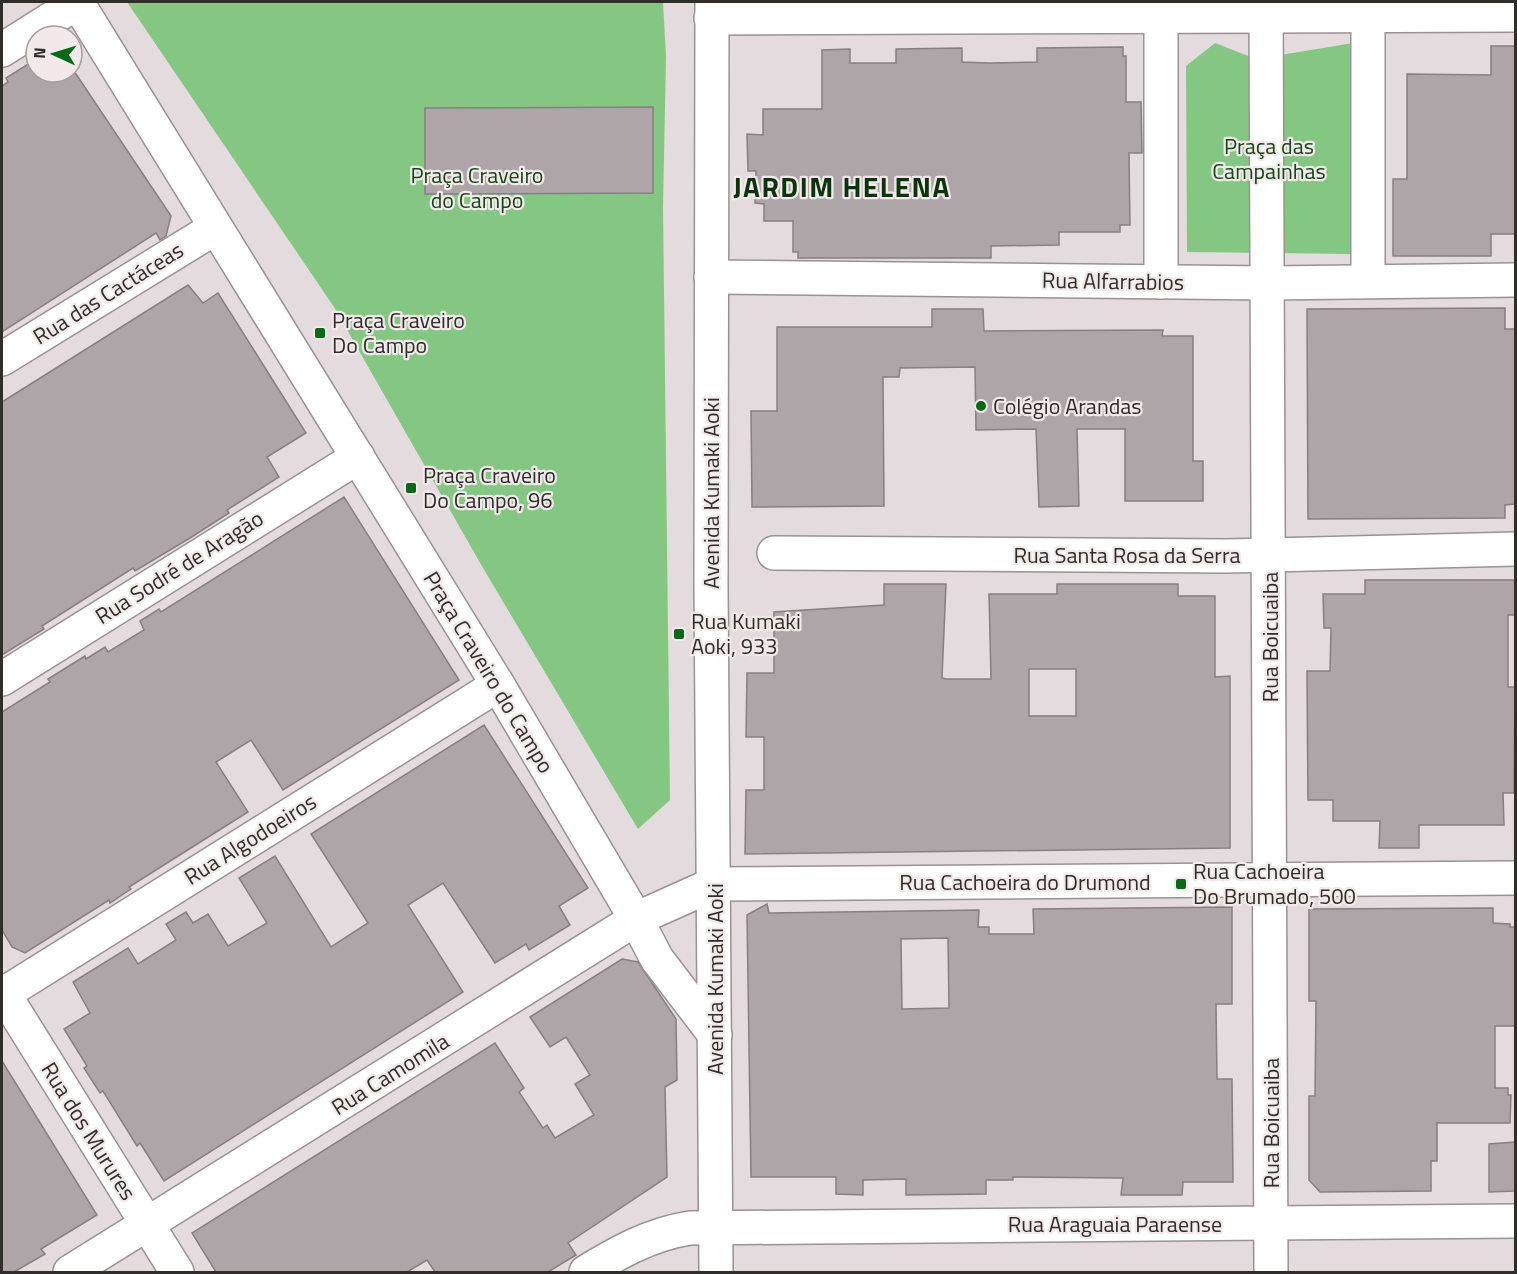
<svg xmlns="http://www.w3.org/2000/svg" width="1517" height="1274" viewBox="0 0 1517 1274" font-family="'Titillium Web',sans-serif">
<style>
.green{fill:#84c782}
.building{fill:#ada5a7;stroke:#877f81;stroke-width:1.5;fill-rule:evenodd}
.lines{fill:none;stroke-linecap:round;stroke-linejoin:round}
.minor-casing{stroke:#9a9194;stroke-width:36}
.minor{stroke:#fff;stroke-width:33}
.poi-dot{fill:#086a15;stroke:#f2e9eb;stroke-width:2}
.labels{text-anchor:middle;stroke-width:4.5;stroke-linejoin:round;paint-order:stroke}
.park-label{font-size:22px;fill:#144716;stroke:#f2e9eb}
.street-label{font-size:22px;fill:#302d2d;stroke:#f2e9eb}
.poi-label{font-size:22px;fill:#302d2d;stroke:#f2e9eb;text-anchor:start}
.district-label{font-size:28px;font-weight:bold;letter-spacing:1.5px;fill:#0a340c;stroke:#f2e9eb}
</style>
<rect width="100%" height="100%" fill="#e4dbde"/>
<g class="green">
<polygon points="127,2 663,2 666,57 663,206 670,800 638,829 483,568 334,307"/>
<polygon points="1215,43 1256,59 1353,43 1351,254 1187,252 1186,66"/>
</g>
<g class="building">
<polygon points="1491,46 1515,46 1515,234 1491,234 1491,256 1393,256 1393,179 1407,179 1407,74 1491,75"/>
<polygon points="1123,47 1123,56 1126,56 1126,102 1141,102 1142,153 1129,153 1130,225 1120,225 1120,232 1059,232 1059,245 991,246 991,258 798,258 798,252 793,252 793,221 764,221 764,204 755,203 756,171 748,171 747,134 763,135 763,109 822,109 822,50 850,49 850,63 896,63 896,49 962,48 962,62 989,63 1037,62 1037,48"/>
<polygon points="33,61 36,72 72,72 72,68 171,216 166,236 160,240 156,233 2,332 2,86 8,82 6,78"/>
<polygon points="653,107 653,193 425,194 425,108"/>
<polygon points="188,285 203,303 218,293 306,433 267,457 279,477 227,510 229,513 190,538 135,571 133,568 42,626 44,629 2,655 2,402"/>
<polygon points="1505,308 1505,329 1515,329 1515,504 1505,505 1505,518 1308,519 1307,309"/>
<polygon points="932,309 983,309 984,331 1163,330 1162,336 1193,336 1193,461 1203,461 1203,501 1125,501 1125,429 1077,429 1079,506 1039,507 1036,429 976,430 975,367 900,368 899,377 883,377 884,506 752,507 751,411 777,411 777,327 932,327"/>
<polygon points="344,497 459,680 283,790 251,740 216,762 248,812 129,887 131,889 110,903 109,900 25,953 12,947 2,930 2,712 50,682 48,679 85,656 86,659 105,647 108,652 144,630 140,621 159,609 161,612"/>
<polygon points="1365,580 1515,580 1515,615 1508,615 1508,687 1515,687 1514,793 1503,793 1504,825 1419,825 1419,848 1379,848 1380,821 1333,821 1333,800 1308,800 1307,671 1330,671 1331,628 1324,628 1323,594 1365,594"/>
<path d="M884,584H946L942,678L946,679H991L989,594H1057V584H1178V596H1215V677L1230,676V848L745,854L746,790H764V737H746L747,673H774V612L884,605ZM1029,669H1076V716H1029Z"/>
<polygon points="484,725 588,888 559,906 570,925 529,950 526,944 495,963 443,883 408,905 463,992 164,1181 140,1143 137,1146 103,1091 100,1093 84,1068 87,1066 64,1029 90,1013 73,982 128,948 138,964 176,940 166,924 186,912 193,923 208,914 228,946 267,923 239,878 275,856 331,947 368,923 311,834"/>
<path d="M767,904L769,913L979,910L978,927H989V934H1034L1033,909L1232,907V1004H1216L1217,1079H1232L1233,1182H1183L1182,1195H1121L1123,1178L1013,1177V1180H986V1194L906,1195V1179L863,1180V1195L836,1194V1177H751L747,915ZM948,938L949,1008L902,1009L901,939Z"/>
<polygon points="1493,908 1493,923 1510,924 1510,927 1515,927 1515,1026 1495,1026 1495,1088 1508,1088 1508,1095 1511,1095 1510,1123 1437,1123 1437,1161 1431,1161 1431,1191 1320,1192 1309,1180 1309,1096 1315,1096 1316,1001 1309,1001 1309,909"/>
<polygon points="622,959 638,962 676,1019 677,1080 665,1087 667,1177 568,1243 576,1255 548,1272 435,1272 427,1260 407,1272 216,1272 192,1233 495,1043 524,1088 519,1092 543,1128 547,1125 555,1138 594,1115 575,1084 590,1075 566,1037 550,1047 530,1017"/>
<polygon points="2,1061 97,1215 41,1249 45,1254 14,1272 2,1272"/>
<polygon points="1515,1142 1515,1191 1489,1192 1489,1144"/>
</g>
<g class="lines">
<g class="minor-casing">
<g id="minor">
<polyline points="77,2 498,685 636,919 657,959 715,1035"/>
<polyline points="712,2 711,584 716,1272"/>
<polyline points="1266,2 1271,1272"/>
<polyline points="1161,17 1161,282"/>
<polyline points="711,18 1516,15"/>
<polyline points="2,50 78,2"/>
<polyline points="711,277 1268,283 1516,280"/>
<polyline points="1368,281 1368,16"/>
<polyline points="2,359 215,228"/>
<polyline points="774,553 1226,556 1516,549"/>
<polyline points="2,679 358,457"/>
<polyline points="2,991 177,1272"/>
<polyline points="2,995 498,685"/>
<polyline points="70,1272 636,919 714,884 1516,878"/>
<path d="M586,1272C619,1252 651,1234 690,1228L1516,1221"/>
</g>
</g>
<use href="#minor" class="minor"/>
</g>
<g class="poi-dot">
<rect x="314" y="327" width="12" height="12" rx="3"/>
<circle cx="981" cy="406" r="6"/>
<rect x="405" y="482" width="12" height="12" rx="3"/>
<rect x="673" y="628" width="12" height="12" rx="3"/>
<rect x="1175" y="878" width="12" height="12" rx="3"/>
</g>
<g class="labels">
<g class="park-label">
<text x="1269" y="154">Praça das<tspan x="1269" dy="25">Campainhas</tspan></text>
<text x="477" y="183">Praça Craveiro<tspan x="477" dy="25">do Campo</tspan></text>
</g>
<g class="street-label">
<text transform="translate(1113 281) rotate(1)" y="8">Rua Alfarrabios</text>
<text transform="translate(108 293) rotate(-32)" y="8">Rua das Cactáceas</text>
<text transform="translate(711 493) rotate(-90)" y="8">Avenida Kumaki Aoki</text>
<text x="1127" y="563">Rua Santa Rosa da Serra</text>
<text transform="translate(179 567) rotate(-32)" y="8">Rua Sodré de Aragão</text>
<text transform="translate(1270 637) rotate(-90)" y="8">Rua Boicuaiba</text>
<text transform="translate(489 672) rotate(59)" y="8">Praça Craveiro do Campo</text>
<text transform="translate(250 839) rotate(-32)" y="8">Rua Algodoeiros</text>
<text x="1025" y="890">Rua Cachoeira do Drumond</text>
<text transform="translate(715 979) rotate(-90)" y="8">Avenida Kumaki Aoki</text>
<text transform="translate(390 1074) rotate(-32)" y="8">Rua Camomila</text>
<text transform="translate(1271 1123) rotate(-90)" y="8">Rua Boicuaiba</text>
<text transform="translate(89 1131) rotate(58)" y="8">Rua dos Murures</text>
<text x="1115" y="1232">Rua Araguaia Paraense</text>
</g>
<g class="poi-label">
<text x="332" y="328">Praça Craveiro<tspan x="332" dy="25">Do Campo</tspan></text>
<text x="993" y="414">Colégio Arandas</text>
<text x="423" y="483">Praça Craveiro<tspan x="423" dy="25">Do Campo, 96</tspan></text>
<text x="691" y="629">Rua Kumaki<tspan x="691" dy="25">Aoki, 933</tspan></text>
<text x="1193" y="879">Rua Cachoeira<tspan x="1193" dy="25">Do Brumado, 500</tspan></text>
</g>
<g class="district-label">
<text x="842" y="197">JARDIM HELENA</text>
</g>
</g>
<rect width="1517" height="1274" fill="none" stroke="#302d2d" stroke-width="6"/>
<g transform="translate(54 54) rotate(274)"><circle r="28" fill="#f2e9eb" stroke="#a49e9f" stroke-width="1.5"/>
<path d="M0-4.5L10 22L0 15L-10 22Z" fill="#086a15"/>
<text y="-9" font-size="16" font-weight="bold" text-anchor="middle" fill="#302d2d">N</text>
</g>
</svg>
